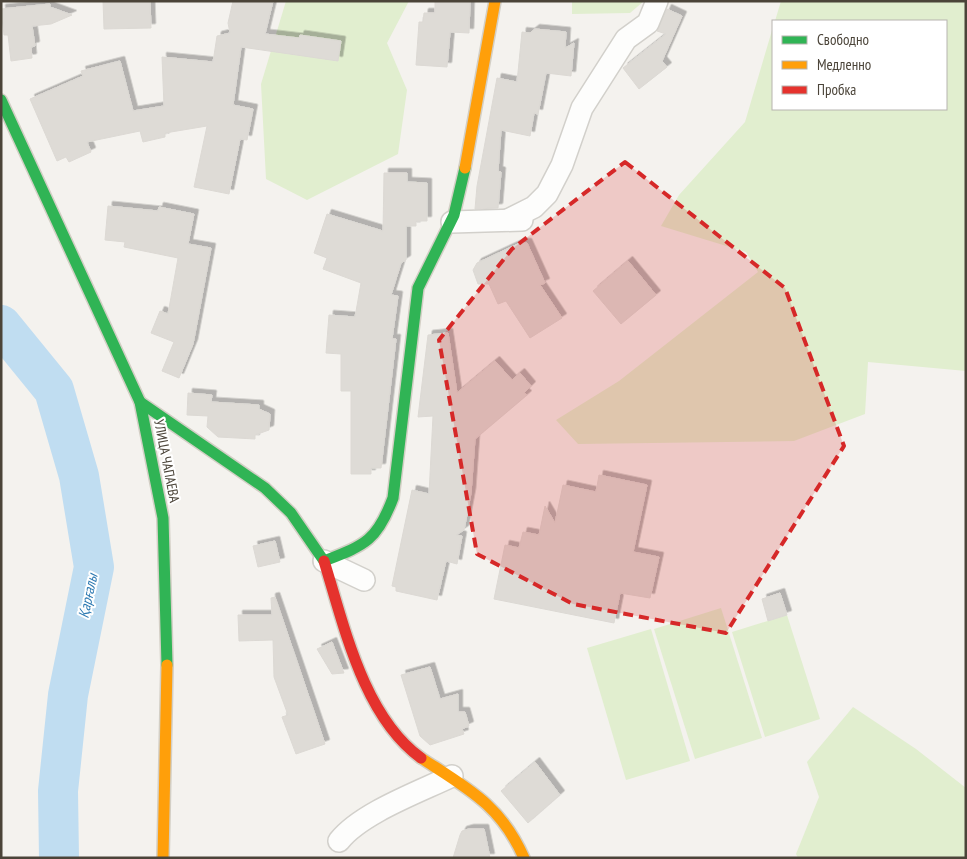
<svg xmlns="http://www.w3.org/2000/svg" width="967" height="859" viewBox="0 0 967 859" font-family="'PT Sans Narrow',sans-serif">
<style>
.green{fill:#e1eecf}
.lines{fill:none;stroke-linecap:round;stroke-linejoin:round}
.river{stroke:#c0ddf1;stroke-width:40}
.building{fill:#dedbd6;stroke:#dcd9d4;filter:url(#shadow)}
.street-casing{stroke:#d2d0cb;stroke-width:24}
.fast-casing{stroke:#d3cfc5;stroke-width:14}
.slow-casing{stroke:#d3cfc5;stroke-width:14}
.jam-casing{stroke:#d3cfc5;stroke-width:14}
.street{stroke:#fdfdfc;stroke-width:21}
.fast{stroke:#30b455;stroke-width:11}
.slow{stroke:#ff9f0a;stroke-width:11}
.jam{stroke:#e5322d;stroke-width:11}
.marked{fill:#d62828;fill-opacity:0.2;stroke:#d62828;stroke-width:4;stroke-dasharray:10 6;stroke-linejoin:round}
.labels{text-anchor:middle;stroke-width:4;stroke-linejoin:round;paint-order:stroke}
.street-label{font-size:14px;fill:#4b4439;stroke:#fff}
.water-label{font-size:15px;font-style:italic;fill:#2e7ab2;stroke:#fff}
</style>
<defs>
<filter id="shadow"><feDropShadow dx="4.5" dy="-4.5" stdDeviation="0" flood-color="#0004"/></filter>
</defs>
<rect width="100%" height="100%" fill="#f4f2ee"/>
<g class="green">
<polygon points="286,1 409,1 387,43 407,90 398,154 307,200 266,179 261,84"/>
<polygon points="572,1 644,1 630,13 572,14"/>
<polygon points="781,1 966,1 966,371 868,362 865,414 794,441 578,444 556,420 619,381 758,272 746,252 661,226 679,195 745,122 773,27 773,109 946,109 946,21 775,21"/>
<polygon points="721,608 762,738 695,759 654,629"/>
<polygon points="787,615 820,719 765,737 732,632"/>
<polygon points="651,629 690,761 626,780 587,648"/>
<polygon points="853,707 916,749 966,788 966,858 798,858 796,854 819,797 807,762"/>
</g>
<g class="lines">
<polyline class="river" points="1,325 54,390 79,476 94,567 68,695 58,791 59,858"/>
</g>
<g class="building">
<polygon points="103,1 150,1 151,28 104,29"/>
<polygon points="233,1 273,1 265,34 299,38 300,35 341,41 338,61 241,47 233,105 253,109 247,140 240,139 229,194 194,187 207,126 165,133 165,137 143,142 140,131 87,142 91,152 69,162 66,157 57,161 30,99 83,76 81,71 120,61 133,111 164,106 162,57 213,62 217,36 230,33 228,23"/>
<polygon points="435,1 470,1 469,33 450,32 447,67 416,65 419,22 423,22 424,13 435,13"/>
<polygon points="50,4 50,7 72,15 51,24 32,26 35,46 31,47 32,58 11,61 8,35 4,35 1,9"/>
<polygon points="667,9 682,16 662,61 667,67 639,89 623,68 666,34 657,31"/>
<polygon points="535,29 566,32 565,48 574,43 571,76 546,73 538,114 534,113 530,136 501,130 498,171 501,172 498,208 475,209 477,186 497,78 517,82 522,32 530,33"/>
<polygon points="384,173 407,173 407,182 427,183 427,221 416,221 416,226 406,226 406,260 401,263 391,295 398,296 392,339 396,339 381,468 371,468 371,474 351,474 351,391 341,391 341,354 326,353 329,315 355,317 361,283 323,269 327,258 314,253 327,214 383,231"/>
<polygon points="108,206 158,211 159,207 194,214 188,244 211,248 193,344 179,378 162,371 174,342 151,333 160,311 168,314 178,258 124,247 125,242 105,240"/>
<polygon points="520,243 527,243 545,283 540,285 562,318 530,338 506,301 498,304 489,284 478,284 473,270 477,263"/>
<polygon points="628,261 656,295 621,324 593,291"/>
<polygon points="448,333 457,393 495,361 512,380 520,373 531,386 524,393 527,395 475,439 471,493 464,530 456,535 462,536 457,564 446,561 437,600 396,591 396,587 392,586 412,490 429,494 433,416 418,417 428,335"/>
<polygon points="188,393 212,395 211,402 259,405 259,409 270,414 269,430 255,435 255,439 218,437 207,427 208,416 187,415"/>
<polygon points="599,475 647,485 633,552 659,557 650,598 620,593 614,623 494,599 505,545 519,548 523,532 539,535 545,506 555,523 563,485 596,492"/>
<polygon points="275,541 280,562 258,567 253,546"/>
<polygon points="780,593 787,615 768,621 762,599"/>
<polygon points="275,597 325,744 296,754 282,717 288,715 274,677 273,640 239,641 238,615 272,615 271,598"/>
<polygon points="332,642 342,668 344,673 332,674 317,649"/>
<polygon points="430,667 440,699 458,694 458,712 465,712 469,726 462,729 464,734 430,745 420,736 401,675"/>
<polygon points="535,762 560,795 528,823 501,791"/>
<polygon points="469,829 484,829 490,858 453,858 460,835 462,831"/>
</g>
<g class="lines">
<g class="street-casing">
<g id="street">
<polyline points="508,220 534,207 547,194 562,165 582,108 626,39 648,23 657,1"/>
<polyline points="452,222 522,220"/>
<polyline points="324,561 364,580"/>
<path d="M339,841C361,813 419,792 452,776"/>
</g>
</g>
<g class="fast-casing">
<g id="fast">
<polyline points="1,100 140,402 163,518 167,665"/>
<path d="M140,402L265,488L291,513L324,561C365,545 377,541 393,498L418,288L454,215L465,168"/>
</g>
</g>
<g class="slow-casing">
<g id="slow">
<polyline points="465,168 495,1"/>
<path d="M421,758C467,788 501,805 524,858"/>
<polyline points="163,858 167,665"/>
</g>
</g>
<g class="jam-casing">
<path id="jam" d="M324,561C344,625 363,716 421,758"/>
</g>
<use href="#street" class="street"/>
<use href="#fast" class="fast"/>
<use href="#slow" class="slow"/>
<use href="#jam" class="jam"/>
</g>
<path class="marked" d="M625,162L785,288L844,446L726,633L573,604L477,554L439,340L512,249Z"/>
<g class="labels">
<g class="street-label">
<text transform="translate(167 461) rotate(79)" y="5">УЛИЦА ЧАПАЕВА</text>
</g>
<g class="water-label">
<text transform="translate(88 596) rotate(-78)" y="5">Қарғалы</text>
</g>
</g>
<rect width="967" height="859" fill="none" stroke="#4b4439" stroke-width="5"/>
<rect x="772" y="20" width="175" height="90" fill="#ffffff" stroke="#b7b4b0"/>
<rect x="782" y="36" width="25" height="8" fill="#30b455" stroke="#b7b4b0"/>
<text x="817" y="45" font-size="15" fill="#4b4439">Свободно</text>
<rect x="782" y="61" width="25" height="8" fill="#ff9f0a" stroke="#b7b4b0"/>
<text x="817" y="70" font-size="15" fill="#4b4439">Медленно</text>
<rect x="782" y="86" width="25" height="8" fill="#e5322d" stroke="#b7b4b0"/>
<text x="817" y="95" font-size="15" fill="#4b4439">Пробка</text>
</svg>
